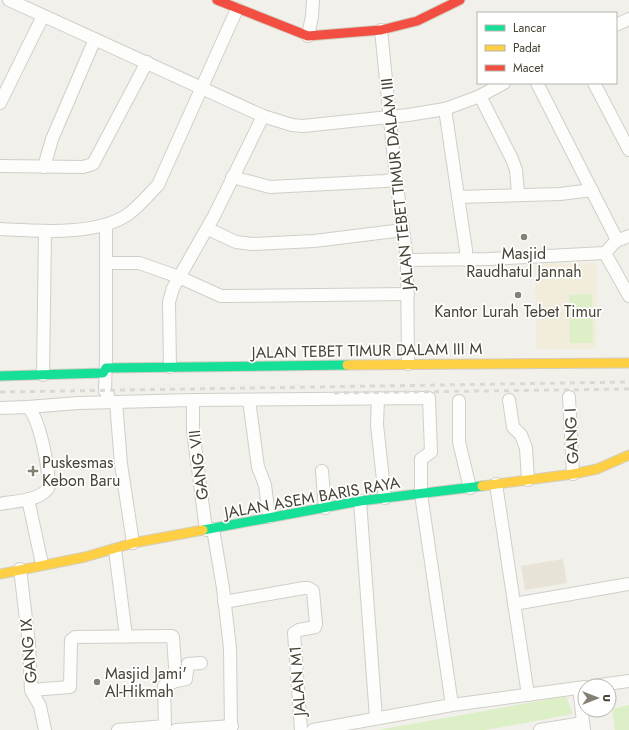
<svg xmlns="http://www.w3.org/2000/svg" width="629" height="730" viewBox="0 0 629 730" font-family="Jost,sans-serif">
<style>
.residential{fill:#e7e3d7}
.education{fill:#f1ecdb}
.green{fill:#dcefc7}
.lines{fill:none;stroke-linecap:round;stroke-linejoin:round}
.street-casing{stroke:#d0cec7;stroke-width:14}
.fast-casing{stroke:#d2cec0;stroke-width:11}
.slow-casing{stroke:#d2cec0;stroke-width:11}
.jam-casing{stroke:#d2cec0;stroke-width:11}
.street{stroke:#fdfdfc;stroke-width:12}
.fast{stroke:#16e098;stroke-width:9}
.slow{stroke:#ffcf43;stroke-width:9}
.jam{stroke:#f24e42;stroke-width:9}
.rail{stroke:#d9d9d8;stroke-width:3;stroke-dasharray:5 5;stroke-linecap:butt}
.poi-dot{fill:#848074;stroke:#fff;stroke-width:1.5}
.labels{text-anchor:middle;stroke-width:3.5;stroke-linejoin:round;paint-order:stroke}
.street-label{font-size:16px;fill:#494335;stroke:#fff}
.poi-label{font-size:16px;fill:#494335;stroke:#fff}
</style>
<rect width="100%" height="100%" fill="#f2f0ea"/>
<polygon class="residential" points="563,559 567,583 525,590 521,566"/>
<polygon class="education" points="597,263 596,349 536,349 535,264"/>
<g class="green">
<polygon points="592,294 593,343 570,343 569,295"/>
<polygon points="566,696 573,714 486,730 378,730"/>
<polygon points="629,705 629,730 615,730 612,709"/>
</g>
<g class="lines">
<g class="street-casing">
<g id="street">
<polyline points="9,0 263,116 292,125 303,126 408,115 445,109 480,96 504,83"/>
<polyline points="616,25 629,19"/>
<polyline points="381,30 396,179 407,260 408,364"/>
<polyline points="308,36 312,16 313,0"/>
<polyline points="537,83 615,236 616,241 605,253"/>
<polyline points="594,83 629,150"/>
<polyline points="480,96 512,159 516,170 518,193"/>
<polyline points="0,103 43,16"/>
<polyline points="445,109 466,250 466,260"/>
<polyline points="0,166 83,167 93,164 147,62"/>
<polyline points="44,167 52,139 95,39"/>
<polyline points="232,177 270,187 385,181 396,179"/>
<polyline points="458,197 560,194 592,190"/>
<polyline points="106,225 106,357 105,391 108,395 108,402"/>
<path d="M0,229C38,231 95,236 127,215C139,207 148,195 158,185L237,9"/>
<polyline points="208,229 236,242 252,244 314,241 403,230"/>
<polyline points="616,241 629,236"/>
<polyline points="605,253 629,296"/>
<polyline points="407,260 489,259 605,253"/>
<polyline points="107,263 139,263 179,277 221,296 408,294"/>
<polyline points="170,367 169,302 173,288 214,216 263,116"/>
<polyline points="43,375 45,232"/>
<polyline points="569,397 573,474"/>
<polyline points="378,398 377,425 385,498"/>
<polyline points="193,400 193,430 206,530"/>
<polyline points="249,400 258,467 265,485 269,517"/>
<polyline points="509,400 513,427 521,435 526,448 528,480"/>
<polyline points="459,401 459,442 470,488"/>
<polyline points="116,402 121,464 133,543"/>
<polyline points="28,407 78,403 193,400 429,398 431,452 421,459 421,494 452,705"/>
<path d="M0,408L28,407C41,422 48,466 49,486C43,501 14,501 0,504"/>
<polyline points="322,471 325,508"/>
<polyline points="496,484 528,695"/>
<polyline points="28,499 42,564"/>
<polyline points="360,501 376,718"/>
<polyline points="213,529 223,588 230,648 231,730"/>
<polyline points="115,550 126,636"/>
<polyline points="20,569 29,644 31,690 40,706 45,730"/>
<polyline points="224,602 304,588 308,588 313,591 316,624 315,627 299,630 294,633 301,730"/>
<polyline points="514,604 629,584"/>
<polyline points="593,686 629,681"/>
<polyline points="579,688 584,730"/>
<polyline points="31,690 70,687 71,640 75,637 172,636 173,637 176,681"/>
<polyline points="118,730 165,726 164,686 176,681 186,679 188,664 201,663"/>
<polyline points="176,730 232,726"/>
<polyline points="313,730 452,705 585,687"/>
<polyline points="540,730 583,723"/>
</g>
</g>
<g class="fast-casing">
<g id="fast">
<polyline points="0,376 103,373 106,368 347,365"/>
<polyline points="203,530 360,501 482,486"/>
</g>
</g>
<g class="slow-casing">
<g id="slow">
<polyline points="347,365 629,363"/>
<polyline points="482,486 573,474 597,469 629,455"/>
<polyline points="0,574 85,557 133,543 203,530"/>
</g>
</g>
<g class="jam-casing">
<polyline id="jam" points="217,0 308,36 381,30 417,21 460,0"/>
</g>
<use href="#street" class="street"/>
<use href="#fast" class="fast"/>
<use href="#slow" class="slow"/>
<use href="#jam" class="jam"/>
<g class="rail">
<polyline points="0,392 629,382"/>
<polyline points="334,393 629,389"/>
</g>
</g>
<g class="poi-dot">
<circle cx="524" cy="237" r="4"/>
<circle cx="518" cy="295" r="4"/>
<path d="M31 465h4v4h4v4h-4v4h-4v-4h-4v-4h4z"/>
<circle cx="97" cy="682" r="4"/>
</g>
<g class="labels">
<g class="street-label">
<text transform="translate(397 184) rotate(-96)" y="6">JALAN TEBET TIMUR DALAM III</text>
<text transform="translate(367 350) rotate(-1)" y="6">JALAN TEBET TIMUR DALAM III M</text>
<text transform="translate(571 436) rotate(-93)" y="6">GANG I</text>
<text transform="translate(198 465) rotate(-97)" y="6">GANG VII</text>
<text transform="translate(312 497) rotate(-10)" y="6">JALAN ASEM BARIS RAYA</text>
<text transform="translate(28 651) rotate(-95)" y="6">GANG IX</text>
<text transform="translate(297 681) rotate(-94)" y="6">JALAN M1</text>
</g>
<g class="poi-label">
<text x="524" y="259">Masjid<tspan x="524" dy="18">Raudhatul Jannah</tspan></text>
<text x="518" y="317">Kantor Lurah Tebet Timur</text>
<text x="42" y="468" text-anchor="start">Puskesmas<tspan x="42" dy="18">Kebon Baru</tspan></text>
<text x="105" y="679" text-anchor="start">Masjid Jami'<tspan x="105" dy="18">Al-Hikmah</tspan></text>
</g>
</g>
<rect x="477" y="12" width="140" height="72" fill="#ffffff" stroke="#b6b4ae"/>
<rect x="485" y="25" width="20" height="6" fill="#16e098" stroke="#b6b4ae"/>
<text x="513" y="32" font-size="12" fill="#494335">Lancar</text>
<rect x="485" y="45" width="20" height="6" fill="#ffcf43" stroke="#b6b4ae"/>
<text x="513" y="52" font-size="12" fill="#494335">Padat</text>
<rect x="485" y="65" width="20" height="6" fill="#f24e42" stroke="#b6b4ae"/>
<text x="513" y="72" font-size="12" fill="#494335">Macet</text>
<g transform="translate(597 698) rotate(90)"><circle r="19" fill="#ffffff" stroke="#b6b4ae"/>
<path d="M0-3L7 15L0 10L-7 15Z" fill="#848074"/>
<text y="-6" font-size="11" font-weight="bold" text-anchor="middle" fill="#494335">U</text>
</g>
</svg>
